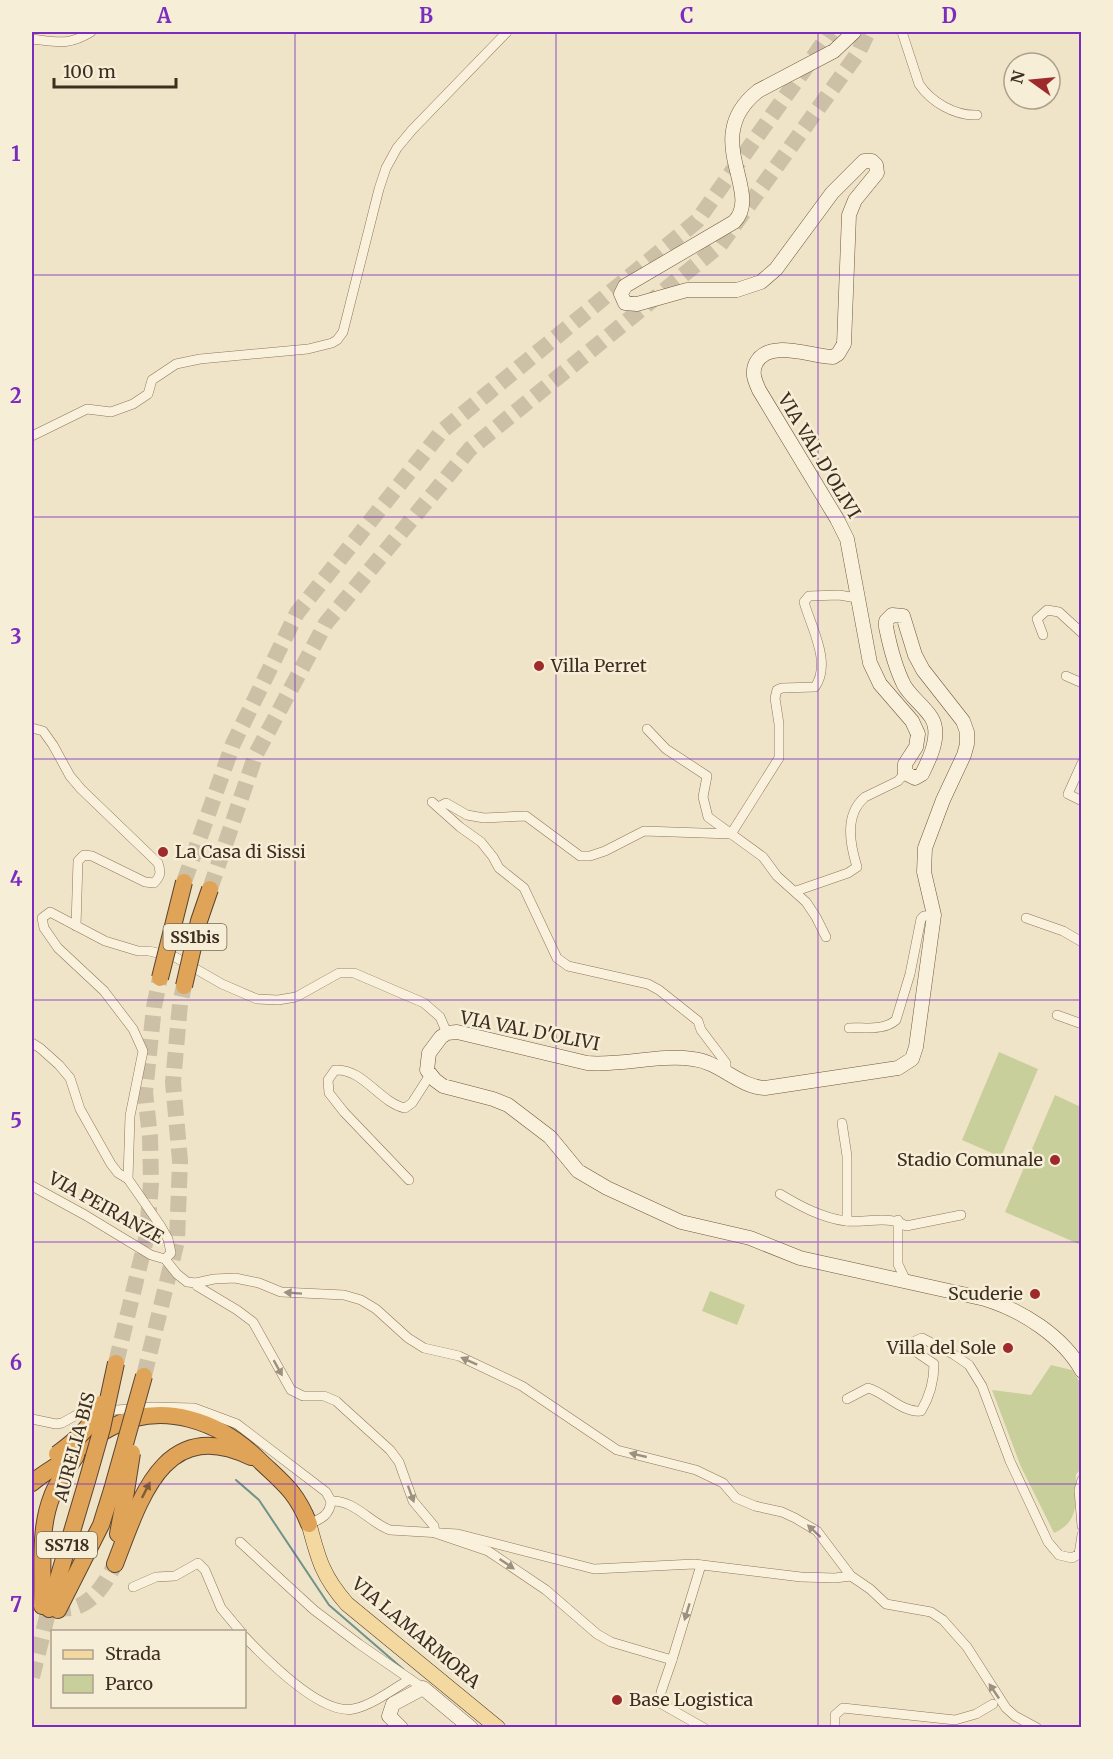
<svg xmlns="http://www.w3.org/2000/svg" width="1113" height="1759" viewBox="0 0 1113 1759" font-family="Merriweather,serif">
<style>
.green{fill:#c9cf9b}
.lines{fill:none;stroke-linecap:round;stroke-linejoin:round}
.stream{stroke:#6f938a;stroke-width:2}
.highway-tunnel{stroke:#ccc0a6;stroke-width:16;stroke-dasharray:16 8;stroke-linecap:butt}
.street-casing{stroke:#8d765c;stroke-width:10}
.secondary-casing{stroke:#6f573f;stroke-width:15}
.primary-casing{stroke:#5b4430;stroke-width:16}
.highway-casing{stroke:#5b4430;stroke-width:18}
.street{stroke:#faf1dc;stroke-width:9}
.secondary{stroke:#faf1dc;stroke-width:14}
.primary{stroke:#f3d9a0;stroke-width:15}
.highway{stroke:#e0a458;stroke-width:16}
.highway-bridge-casing{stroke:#5b4430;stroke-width:18;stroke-linecap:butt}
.highway-bridge{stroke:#e0a458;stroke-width:16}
.oneway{fill:#9c907e}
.oneway2{fill:#7e5d36}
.grid{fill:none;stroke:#7b2cbf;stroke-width:1.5;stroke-opacity:0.55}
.poi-dot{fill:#9e2a2b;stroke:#f7eed8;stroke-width:2}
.labels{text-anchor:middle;stroke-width:5;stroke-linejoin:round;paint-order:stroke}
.shield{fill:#f7eed8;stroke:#756857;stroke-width:1.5}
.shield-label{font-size:16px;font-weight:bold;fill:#3d2e20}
.street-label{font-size:18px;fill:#3d2e20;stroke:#f7eed8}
.poi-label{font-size:18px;fill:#3d2e20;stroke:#f7eed8;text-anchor:start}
.neatline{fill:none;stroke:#7b2cbf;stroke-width:2}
.grid-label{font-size:20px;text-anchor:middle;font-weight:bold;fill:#7b2cbf}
</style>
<rect width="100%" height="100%" fill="#f0e4c8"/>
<g class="green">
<polygon points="999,1052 1038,1069 1001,1157 962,1140"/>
<polygon points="1055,1095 1081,1107 1081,1245 1005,1212"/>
<polygon points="710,1291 745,1305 737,1325 702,1311"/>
<path d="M1051,1365L1072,1370L1081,1384V1469L1076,1474C1075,1500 1081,1521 1054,1533L1021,1467L992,1390L1031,1395Z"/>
</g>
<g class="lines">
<polyline class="stream" points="236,1480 259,1500 329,1605 403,1669"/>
<g class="highway-tunnel">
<polyline points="184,882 233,744 297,613 442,431 697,221 831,32"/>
<polyline points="210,889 256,754 326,623 470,449 720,245 858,53 868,32"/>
<polyline points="116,1363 147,1235 151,1183 150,1137 145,1092 154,1007 160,978"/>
<polyline points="144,1376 177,1241 180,1161 173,1082 180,1004 184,986"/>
<path d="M32,1599C74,1621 96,1603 115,1564"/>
<polyline points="32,1677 49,1609"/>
</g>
<g class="street-casing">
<g id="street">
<path d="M902,32L919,84C931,102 955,116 977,115"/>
<path d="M32,39C57,42 68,46 91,32"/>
<polyline points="32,436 87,409 111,412 133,404 148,394 152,380 176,364 200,359 308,349 332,343 337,340 343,332 379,189 386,168 397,148 412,130 507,32"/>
<polyline points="1043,635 1037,619 1047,610 1059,612 1082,633"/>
<polyline points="1066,676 1082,683"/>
<path d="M32,728L43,731L53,745L70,776L81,789L158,863C161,872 161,876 154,883L145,882L92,856L84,855L78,861L76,926"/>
<polyline points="647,729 666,749 707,776 703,797 708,817 763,857 777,876 806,902 816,917 826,937"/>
<polyline points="1082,763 1068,794 1082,801"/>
<polyline points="432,802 460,827 481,842 493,857 499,868 524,888 557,958 568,966 648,984 659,990 698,1021 701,1030 726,1063 726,1073"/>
<polyline points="438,807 446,803 467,815 484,818 526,816 580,856 590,856 605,851 644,831 731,834"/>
<path d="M731,834L779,758V724L775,698L777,690L782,688L815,687C832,663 811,627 804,602L809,596L839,595L857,598"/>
<path d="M796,891L848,873L857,867C850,844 844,815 865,797L898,781L905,773"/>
<polyline points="1026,918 1063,931 1082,942"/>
<polyline points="1057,1015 1082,1024"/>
<path d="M849,1028C864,1027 884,1031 896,1020L910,974L921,919L924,916L934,915"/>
<polyline points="32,1043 40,1048 59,1065 70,1078 80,1109 111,1164 118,1173 128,1179"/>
<polyline points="842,1123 847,1156 847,1221"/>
<path d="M409,1180L344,1112L329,1093L328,1080L335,1070C363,1068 380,1103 405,1108L412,1103L430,1075"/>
<polyline points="32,1186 85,1215 151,1255 165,1259"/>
<path d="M780,1194C800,1206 822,1218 846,1221C865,1223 890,1215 906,1226L961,1215"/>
<polyline points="898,1220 898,1264 905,1279 904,1281"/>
<polyline points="165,1259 177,1274 187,1282 196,1283 214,1279 235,1278 259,1283 281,1292 344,1295 361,1300 376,1309 408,1338 424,1348 459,1356 522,1386 617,1450 696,1470 723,1483 736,1498 755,1506 782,1512 795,1518 817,1531 851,1576 870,1589 886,1604 931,1612 943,1620 967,1647 1006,1708 1015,1716 1037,1728"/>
<polyline points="165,1259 171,1253 168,1239 160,1225 128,1179 130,1116 143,1051 133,1029 104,991 58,948 44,928 42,918 50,912 105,941 138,951 149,951 175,957 222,984 257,999 278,1000 296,997 339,973 354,973 424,1003 440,1017 447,1033"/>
<polyline points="196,1283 197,1286 237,1310 253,1322 291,1390 303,1396 324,1396 336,1401 390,1450 399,1462 413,1501 434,1526 435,1533 488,1551 546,1590 597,1634 611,1642 672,1660 661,1692 660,1703 704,1728"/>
<path d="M847,1399L868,1388C886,1393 902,1413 921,1411C930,1396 934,1381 934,1364L915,1351L913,1347L915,1341L922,1338L953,1354L969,1365L982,1386L1010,1461L1048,1542L1059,1555L1072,1558L1079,1554L1082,1535"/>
<path d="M32,1419L56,1424L62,1423L80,1413L153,1407L194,1408L237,1424L326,1492L331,1501C330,1515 321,1519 309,1524"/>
<polyline points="1082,1480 1079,1490 1082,1526"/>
<path d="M331,1501C355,1500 370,1523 390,1530L458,1534L594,1569L694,1564L801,1577L835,1578L851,1576"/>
<polyline points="240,1542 314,1610 359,1644 423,1688"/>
<polyline points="133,1587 156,1577 175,1576 198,1563 205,1570 221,1608 241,1632"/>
<path d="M244,1636C265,1658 321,1715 353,1709C371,1706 395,1688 410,1679"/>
<polyline points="672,1660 701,1565"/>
<polyline points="835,1728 835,1715 843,1708 955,1720 976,1714 993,1704"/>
</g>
</g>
<g class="secondary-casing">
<g id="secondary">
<path d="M854,32L834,51L758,91C699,138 764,192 734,222L625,286L621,294L625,303L637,304L687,290H737L761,282L776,269L832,193L864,161H872L876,165L877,173L855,200L849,215L844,344L838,354L833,357C812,357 769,338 756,363C751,372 755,381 759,390L837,519L847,539L870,663L880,684L912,721L918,734L916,747L905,764V773L915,778L922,774C930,758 942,734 931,717C923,705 911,697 904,685C895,667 890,647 886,627V621L892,615L903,616L915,655L923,670L963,721L967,732V744L964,755L943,800L925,848L924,872L934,915L916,1047L912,1059L898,1068L765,1088C739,1087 720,1062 693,1059C659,1054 622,1066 587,1063L457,1032L447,1033L441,1037L429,1053L427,1070L435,1080L443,1086L493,1099L508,1105L550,1137L578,1171L607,1188L681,1222L750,1238L800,1258L985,1299C1021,1310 1063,1336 1082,1371"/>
<polyline points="401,1728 389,1716 393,1704 423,1688 471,1728"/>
</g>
</g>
<g class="primary-casing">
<path id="primary" d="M309,1524C318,1559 323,1577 347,1604L498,1728"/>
</g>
<g class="highway-casing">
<g id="highway">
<path d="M32,1483C42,1474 54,1468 65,1460C80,1449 93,1436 110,1428C162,1400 220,1421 259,1460C283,1483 296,1491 309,1524"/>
<polyline points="118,1534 126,1491"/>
<path d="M115,1564C140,1500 163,1415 251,1457"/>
<path d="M42,1606C44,1569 38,1531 52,1496C57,1482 68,1468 76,1456"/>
<polyline points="49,1609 87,1481"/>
<polyline points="58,1610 101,1525 112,1490"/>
</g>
</g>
<use href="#street" class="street"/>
<use href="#secondary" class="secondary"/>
<use href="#primary" class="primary"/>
<use href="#highway" class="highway"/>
<g class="highway-bridge-casing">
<g id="highway-bridge">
<polyline points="160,978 184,882"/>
<polyline points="184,986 199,921 210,889"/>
<path d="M57,1454C76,1440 93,1426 101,1404"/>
<polyline points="87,1481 102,1428 116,1363"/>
<polyline points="112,1490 144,1376"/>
<polyline points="126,1491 132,1453"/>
</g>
</g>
<use href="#highway-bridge" class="highway-bridge"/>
</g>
<defs><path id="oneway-solid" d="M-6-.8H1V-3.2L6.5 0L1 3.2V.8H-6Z" transform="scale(1.5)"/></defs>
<g class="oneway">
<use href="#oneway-solid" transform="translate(293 1293) rotate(-176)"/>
<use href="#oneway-solid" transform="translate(469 1361) rotate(-156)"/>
<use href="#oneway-solid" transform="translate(278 1368) rotate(61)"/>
<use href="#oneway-solid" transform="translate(638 1455) rotate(-167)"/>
<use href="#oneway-solid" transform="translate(411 1494) rotate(70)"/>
<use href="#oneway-solid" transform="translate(814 1531) rotate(-137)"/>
<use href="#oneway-solid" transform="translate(507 1564) rotate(34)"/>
<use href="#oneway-solid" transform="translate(687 1612) rotate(107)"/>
<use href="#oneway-solid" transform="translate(994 1691) rotate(-124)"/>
</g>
<use class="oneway2" href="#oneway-solid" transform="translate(146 1490) rotate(-63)"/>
<path class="grid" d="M295,32V1728M556,32V1728M818,32V1728M32,275H1082M32,517H1082M32,759H1082M32,1000H1082M32,1242H1082M32,1484H1082"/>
<g class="poi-dot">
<circle cx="539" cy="666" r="6"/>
<circle cx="163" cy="852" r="6"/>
<circle cx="1055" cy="1160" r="6"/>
<circle cx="1035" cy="1294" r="6"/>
<circle cx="1008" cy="1348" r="6"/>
<circle cx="617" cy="1700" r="6"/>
</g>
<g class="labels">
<g class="shield">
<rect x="163.5" y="924" width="63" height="26" rx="4.5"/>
<rect x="37" y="1532" width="60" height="26" rx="4.5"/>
</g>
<g class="shield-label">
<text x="195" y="943">SS1bis</text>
<text x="67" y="1551">SS718</text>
</g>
<g class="street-label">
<text transform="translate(819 456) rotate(59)" y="6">VIA VAL D'OLIVI</text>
<text transform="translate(530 1031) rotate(11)" y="6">VIA VAL D'OLIVI</text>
<text transform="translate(106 1208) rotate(29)" y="6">VIA PEIRANZE</text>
<text transform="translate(75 1447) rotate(-75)" y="6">AURELIA BIS</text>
<text transform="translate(416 1633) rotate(40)" y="6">VIA LAMARMORA</text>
</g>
<g class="poi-label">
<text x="551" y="672">Villa Perret</text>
<text x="175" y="858">La Casa di Sissi</text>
<text x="1043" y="1166" text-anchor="end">Stadio Comunale</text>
<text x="1023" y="1300" text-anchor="end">Scuderie</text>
<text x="996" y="1354" text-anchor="end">Villa del Sole</text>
<text x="629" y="1706">Base Logistica</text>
</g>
</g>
<rect width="1113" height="1759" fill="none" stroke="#f7eed8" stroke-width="66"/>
<rect x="51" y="1630" width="195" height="78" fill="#f7eed8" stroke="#ada18e" stroke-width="1.5"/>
<rect x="63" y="1650" width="30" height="9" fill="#f3d9a0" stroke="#ada18e" stroke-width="1.5"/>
<text x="105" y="1660" font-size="18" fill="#3d2e20">Strada</text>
<rect x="63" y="1675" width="30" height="18" fill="#c9cf9b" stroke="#ada18e" stroke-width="1.5"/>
<text x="105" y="1690" font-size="18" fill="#3d2e20">Parco</text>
<g transform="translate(1032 81) rotate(285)"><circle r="28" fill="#f7eed8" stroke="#ada18e" stroke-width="1.5"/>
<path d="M0-4.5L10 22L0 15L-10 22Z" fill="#9e2a2b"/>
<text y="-9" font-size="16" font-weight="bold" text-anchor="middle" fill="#3d2e20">N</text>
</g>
<path d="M54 78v9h122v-9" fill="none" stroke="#3d2e20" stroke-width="3"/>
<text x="63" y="78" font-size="18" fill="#3d2e20" stroke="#f7eed8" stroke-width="4.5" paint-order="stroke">100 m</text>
<rect x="33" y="33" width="1047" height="1693" class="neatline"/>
<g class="grid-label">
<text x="164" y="23">A</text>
<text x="426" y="23">B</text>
<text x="687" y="23">C</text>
<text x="949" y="23">D</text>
<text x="16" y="161">1</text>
<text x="16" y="403">2</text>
<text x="16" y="644">3</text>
<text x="16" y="886">4</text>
<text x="16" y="1128">5</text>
<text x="16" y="1370">6</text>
<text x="16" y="1612">7</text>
</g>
</svg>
